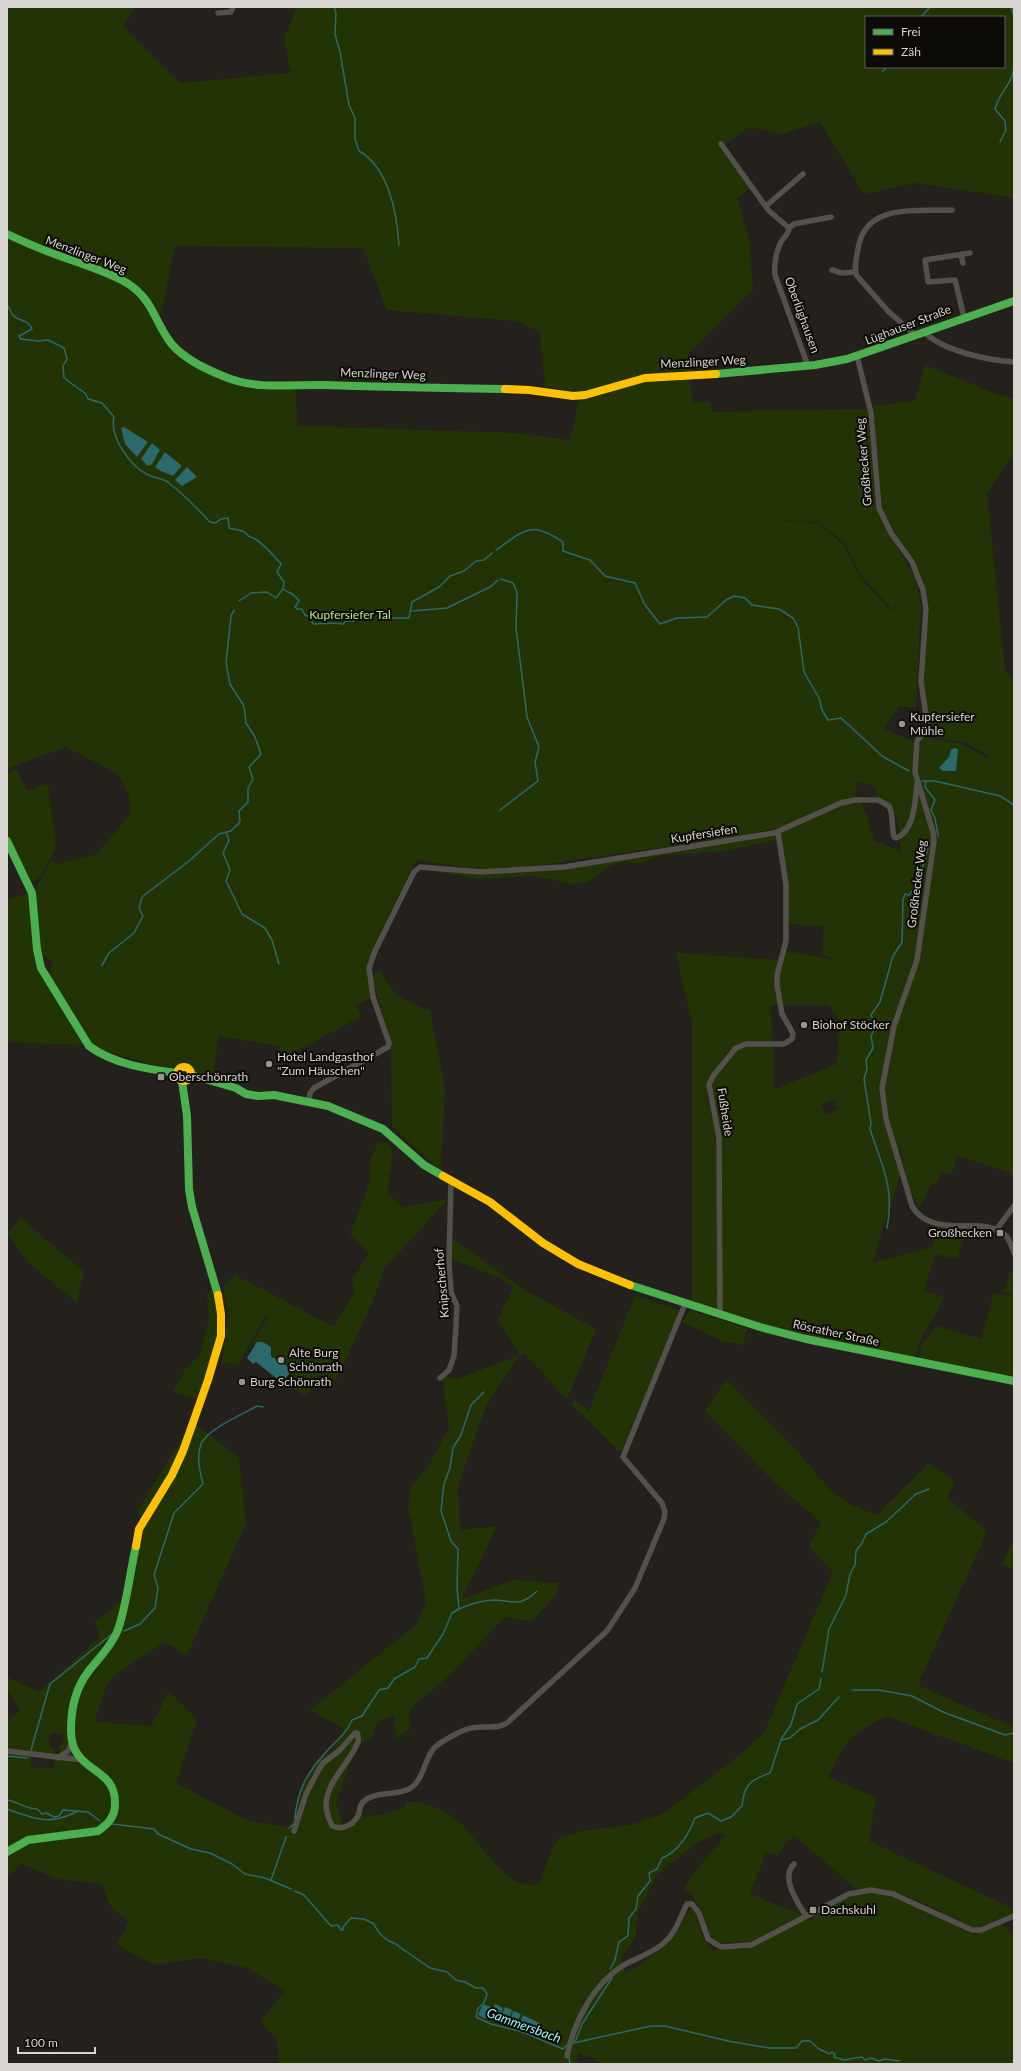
<svg xmlns="http://www.w3.org/2000/svg" width="1021" height="2071" viewBox="0 0 1021 2071" font-family="Lato,sans-serif">
<style>
.green{fill:#223405;fill-rule:evenodd}
.water{fill:#2c696c}
.lines{fill:none;stroke-linecap:round;stroke-linejoin:round}
.stream{stroke:#2c696c;stroke-width:1.5}
.street{stroke:#54514d;stroke-width:5.5}
.fast{stroke:#4caf50;stroke-width:8}
.slow{stroke:#ffc107;stroke-width:8}
.poi-dot{fill:#999590;stroke:#0d0b08;stroke-width:1.5}
.labels{text-anchor:middle;stroke-width:4;stroke-linejoin:round;paint-order:stroke}
.street-label{font-size:12px;fill:#d8d4cf;stroke:#0d0b08}
.park-label{font-size:12px;fill:#b8e981;stroke:#0d0b08}
.poi-label{font-size:12px;fill:#d8d4cf;stroke:#0d0b08;text-anchor:start}
.water-label{font-size:13px;font-style:italic;fill:#9cf5f9;stroke:#0d0b08}
</style>
<rect width="100%" height="100%" fill="#24201c"/>
<g class="green">
<path d="M7,7H136L123,26L180,83L291,73L284,39L297,7H1014V198L916,183L864,194L820,122L782,134L749,127L720,148L750,188L737,199L749,238L753,289L689,353L693,371L627,378L597,389L571,392L545,386L540,332L517,321L387,310L363,248L175,246L161,315L154,304L131,282L118,274L32,244L7,232ZM866,17H1004V67H866Z"/>
<path d="M7,238L116,280L134,291L146,304L165,338L177,355L185,361L240,385L261,389H295L298,426L514,433L570,440L579,399L635,382L688,377L694,403L710,401L713,412L867,409L876,509L918,583L892,609L862,577L845,543L818,522L748,518L817,523L843,544L861,579L891,611L917,585L921,606L920,625L916,708L899,706L884,729L915,742L919,746L925,733L931,739L962,744L987,758L988,755L985,753L966,743L934,737L928,731L923,671L929,609L926,590L913,560L903,548L880,506L873,406L915,401L925,365L999,395L1012,398L1014,393V452L987,494L1005,670L1014,680V1177L1007,1172L958,1156L951,1175L942,1171L936,1185L932,1184L918,1209L906,1180L899,1140V1179L872,1263L932,1247L938,1227L967,1229L957,1259L935,1254L924,1291L945,1297L920,1341L915,1357L912,1358L826,1341V1338L823,1337L822,1340L786,1332L784,1327L782,1331L724,1312L722,1308L720,1138L711,1082L736,1051L743,1046H773V1090L837,1064L839,1019H844H839L829,1005H781L777,978L787,951L835,960L822,954L824,926L787,924L781,836L782,832L780,827L751,834L521,868L481,870L416,860L371,954L367,977L372,998L356,1004L361,1016L292,1054L279,1053V1046L219,1036L213,1075L209,1078L194,1072L189,1066L182,1064L170,1069L157,1066L98,1049L90,1043L47,976L54,964L39,950L34,891L52,860L57,864L97,854L131,813L129,796L118,774L66,747L7,769ZM165,452L182,466L173,476L164,471ZM949,757L956,764V770L939,768ZM858,781L875,787L876,797C903,811 898,825 901,852L874,840L866,812L855,793ZM834,1099L838,1109L826,1115L821,1105Z"/>
<polygon points="17,769 27,791 46,784 48,785 56,848 39,878 32,882 7,836 7,773"/>
<path d="M775,835L776,840L723,851L657,856L640,864L622,862L606,868L588,882L573,884L534,876L481,879L436,872L437,870C465,872 494,875 522,873C567,870 611,861 655,854C696,847 735,844 775,835Z"/>
<polygon points="29,892 37,958 83,1043 81,1045 7,1042 7,900"/>
<polygon points="676,953 778,960 773,978 778,1005 770,1006 773,1043 738,1044 729,1052 708,1081 707,1096 715,1129 718,1166 719,1312 689,1303 689,1299 692,1299 692,1023"/>
<polygon points="379,970 397,996 430,1011 445,1088 441,1172 392,1126 391,1045 372,977"/>
<polygon points="379,1141 389,1144 393,1151 387,1193 403,1207 448,1199 384,1269 370,1308 336,1380 320,1374 306,1396 286,1384 290,1374 287,1366 272,1356 272,1347 263,1342 257,1342 254,1347 252,1345 269,1315 263,1319 238,1366 234,1363 222,1363 228,1315 223,1287 235,1275 334,1327 354,1292 352,1280 369,1253 350,1234 364,1198 371,1176 370,1161"/>
<polygon points="21,1218 84,1272 77,1303 29,1263 7,1233"/>
<path d="M451,1238L525,1290L596,1329L567,1399L524,1353L520,1355L486,1406L458,1485L460,1530L497,1526L462,1599L513,1580L559,1583L556,1595L532,1621L504,1617L452,1673L409,1710L410,1728L396,1740L394,1715L377,1723L372,1737L357,1745L336,1803L343,1827L358,1816L380,1815L403,1808L407,1801C428,1803 446,1810 462,1825C478,1839 515,1902 540,1881L554,1845L559,1838L581,1831L630,1825L663,1814L746,1750L764,1733L833,1572L809,1547L821,1522L778,1486L705,1411L726,1379L791,1444L829,1489L850,1504L877,1516L928,1463L955,1482L947,1498L987,1531L921,1678L919,1686L1011,1726L1014,1720V1763L886,1716L855,1734L840,1753L828,1777L876,1798L869,1841L1014,1909V1913L979,1927H971C935,1910 897,1883 856,1889L794,1835L777,1855L766,1852L750,1894L803,1915L750,1942L716,1943L709,1935L702,1911L689,1890L685,1896V1885L726,1834L719,1833L697,1843L657,1874L637,1914L636,1937L621,1959L625,1973C641,1965 668,1946 678,1931C684,1923 684,1914 692,1908L696,1914L703,1939L713,1950L751,1948L806,1919L813,1920V1915C831,1906 849,1894 870,1893C895,1892 950,1924 975,1935L1002,1924L1014,1936V2064H601L591,2055L584,2056L577,2052L578,2064H279L277,2039L260,2021L285,1992L248,1968L201,1958L154,1965L117,1945L129,1921L112,1909L102,1884L57,1879L21,1864L7,1878V1749H14L7,1748V1721L20,1711L7,1688V1677L39,1692L100,1637L95,1622L127,1597L141,1530L148,1523L137,1512L192,1421L239,1458L246,1524L187,1655L165,1642L115,1675L106,1687L94,1722L151,1726L169,1691L197,1720L176,1783L247,1820L290,1828L300,1792L315,1761L334,1750L344,1729L310,1710L417,1624L426,1602L408,1506L412,1485L428,1467L449,1428L442,1375L454,1380L520,1355L498,1319L514,1287L501,1278L451,1259ZM52,1733L63,1735V1741L59,1749L61,1754L57,1755L55,1750L50,1746L48,1737ZM33,1757L54,1760V1768L30,1767Z"/>
<polygon points="1011,1270 1014,1271 1014,1294 1004,1292"/>
<polygon points="214,1288 220,1319 217,1348 200,1400 173,1392 186,1368 200,1355 209,1318 207,1294"/>
<polygon points="994,1293 1014,1297 1014,1377 918,1359 922,1344 938,1326 981,1339"/>
<polygon points="635,1296 678,1309 678,1316 625,1444 620,1452 571,1404 576,1400 589,1411"/>
<polygon points="690,1310 747,1328 743,1345 722,1341 682,1322"/>
<polygon points="1014,1539 1014,1570 1002,1564"/>
</g>
<g class="water">
<polygon points="124,427 148,442 137,457 125,444 121,428"/>
<polygon points="152,443 160,450 152,464 148,466 141,459"/>
<polygon points="165,452 182,466 173,476 161,471 155,467"/>
<polygon points="187,467 197,477 182,486 175,480"/>
<polygon points="954,748 958,749 956,771 943,771 939,768 949,757 951,750"/>
<polygon points="257,1342 263,1342 271,1347 271,1356 287,1366 289,1374 284,1380 276,1378 256,1362 253,1364 247,1358"/>
<polygon points="483,2004 491,2007 486,2019 478,2015"/>
<polygon points="495,2004 503,2008 498,2021 490,2018"/>
<polygon points="505,2007 512,2010 508,2023 499,2020"/>
<polygon points="513,2011 521,2014 515,2026 509,2024"/>
<polygon points="523,2015 541,2024 537,2031 519,2025"/>
</g>
<g class="lines">
<g class="stream">
<path d="M334,7L336,13L335,34L340,52L349,105L355,118V139L359,151C389,168 397,214 399,245"/>
<polyline points="1011,7 1014,17"/>
<polyline points="921,17 930,7"/>
<polyline points="882,72 887,67"/>
<path d="M1000,142L1006,130L1005,121L995,109C999,93 1013,83 1014,67"/>
<path d="M7,305C10,308 11,314 14,316C20,322 28,319 32,329L19,336L21,339L38,341L48,340L64,348L67,359L63,366L64,378L86,394L88,399L102,403L114,417C109,438 133,471 154,477C160,479 165,479 170,484C185,495 197,508 210,522L215,523L221,519L228,518L229,528L243,531L250,537C258,538 275,557 281,564L277,572L284,582L283,589C290,594 293,592 299,601L295,607L297,609H302L305,615L313,618L312,622L314,624C325,624 333,622 343,624L346,621H354L362,615L372,616L377,612L381,613L384,618H409L412,602L439,587L450,576L464,571L476,561L484,560L492,553"/>
<path d="M496,550C525,530 530,520 563,542V551L590,560L605,576L635,583L645,605L660,624L677,618L707,617L726,600L734,596L745,598L752,605L779,609L793,618L798,627L804,672L819,698L822,710L828,720L841,718L882,756L909,771"/>
<polyline points="239,601 251,593 267,592 276,598 283,589"/>
<polyline points="412,611 447,608 490,587 498,580"/>
<polyline points="922,781 935,781 1000,796 1014,805"/>
<polyline points="926,781 925,787 935,800 931,810 935,818 938,836"/>
<polyline points="500,810 538,781 535,762 539,747 527,717 516,628 517,592 513,583 501,579"/>
<polyline points="226,832 229,840 223,853 230,870 226,881 242,914 265,928 272,940 279,964"/>
<polyline points="102,965 109,953 134,933 143,916 139,908 142,897 189,861 219,834 231,831 240,822 239,811 248,802 248,788 253,779 249,767 261,754 255,737 246,723 244,706 230,684 226,663 231,616 234,610"/>
<path d="M887,1228C895,1188 882,1166 870,1129L871,1123L864,1079L867,1069L866,1060L873,1048L871,1036L876,1026L871,1015L880,1002L893,956L902,942L903,900L905,894L909,895L918,883L930,841"/>
<path d="M459,1609C470,1604 484,1600 496,1600C516,1602 521,1606 537,1591"/>
<path d="M124,1631L140,1624L155,1608L158,1588L154,1575L174,1513L203,1484C200,1472 196,1457 201,1444C207,1429 243,1414 257,1406L263,1407"/>
<polyline points="822,1672 829,1629 846,1595 850,1574 855,1565 856,1551 862,1543 866,1534 886,1522 916,1494 929,1489"/>
<polyline points="853,1690 879,1690 912,1696 943,1712 1005,1735 1014,1733"/>
<polyline points="781,1739 791,1725 797,1704 819,1689 821,1678"/>
<polyline points="31,1750 50,1684 112,1634"/>
<polyline points="7,1756 28,1758"/>
<path d="M7,1800C18,1802 26,1809 37,1809L42,1814L46,1813L54,1817L59,1816L63,1810L88,1812L100,1821"/>
<path d="M7,1809C35,1819 50,1826 78,1811"/>
<path d="M295,1819C297,1790 307,1773 326,1752C336,1741 346,1734 352,1720L362,1716L379,1690L388,1688L394,1679L415,1667L419,1659L427,1658L443,1634L452,1613L459,1609L457,1587L458,1549L451,1541L441,1511L444,1484L450,1468L453,1448L461,1435L471,1405L484,1392"/>
<polyline points="112,1824 154,1829 158,1834 191,1849 210,1853 232,1864 245,1874 265,1878 291,1889"/>
<polyline points="289,1828 294,1824"/>
<polyline points="271,1880 286,1837"/>
<path d="M295,1891L304,1895L331,1926L338,1925L341,1930H343V1927L351,1918L364,1919L374,1924C377,1932 386,1941 394,1943L430,1968L447,1972L456,1980L465,1982L476,1988H483L487,1994L484,2003L478,2008L476,2017L491,2024L523,2032L563,2049L567,2045"/>
<path d="M610,1969L615,1960L619,1942L628,1936L629,1918L636,1909L638,1896L650,1881L649,1873L657,1869L662,1858C678,1852 689,1834 695,1818L708,1813L721,1821L731,1817L742,1806C744,1785 750,1780 770,1773L781,1740L790,1738L800,1729L818,1720L839,1697"/>
<polyline points="575,2042 582,2024 612,1978"/>
<polyline points="573,2043 651,2026 665,2026 728,2041 769,2048 796,2048 802,2041 810,2041 819,2049 830,2054 832,2052 835,2054 834,2057 844,2060 862,2057 865,2060 872,2058 879,2061 885,2059 899,2061"/>
<polyline points="569,2057 570,2064"/>
</g>
<g class="street">
<polyline points="218,13 231,12 233,7"/>
<path d="M721,144L769,211L789,228C789,234 784,237 781,242C776,252 774,265 775,275L808,366"/>
<polyline points="766,206 803,174"/>
<polyline points="789,228 794,224 831,217"/>
<polyline points="961,255 963,263"/>
<polyline points="832,270 842,273 855,272"/>
<polyline points="964,317 955,280 928,282 925,260 970,253"/>
<path d="M923,331C942,351 987,360 1014,362"/>
<path d="M914,334L888,311L857,276C853,268 857,257 858,249C865,202 917,212 952,210"/>
<path d="M857,356L871,413L879,508L891,533L912,562L923,590L926,609L921,681L927,723L925,731L917,741L915,772L933,832L934,841L917,960L894,1026L882,1088L886,1119L912,1206C933,1242 986,1213 1006,1236C1010,1240 1012,1248 1014,1253"/>
<path d="M309,1102L310,1093L314,1088L388,1047L389,1043L373,997L369,968L375,951L414,872L420,867L481,872L564,867L774,833L841,803L855,800H878L889,806C894,816 891,827 894,837L896,838C915,831 915,800 917,784"/>
<polyline points="996,1230 1014,1206"/>
<polyline points="720,1315 719,1138 709,1085 713,1076 736,1048 746,1044 784,1044 792,1039 793,1034 789,1026 782,1014 777,985 777,975 786,941 786,885 778,832"/>
<polyline points="440,1378 449,1370 454,1356 456,1325 457,1306 451,1292 449,1263 451,1181"/>
<polyline points="7,1751 83,1760"/>
<polyline points="58,1758 68,1751 72,1742"/>
<path d="M294,1831L306,1794L318,1771L323,1763L339,1751L355,1733H357C358,1736 359,1738 358,1742C350,1763 327,1780 326,1805C326,1812 329,1819 332,1826C342,1830 352,1826 358,1816C360,1812 359,1806 363,1802C374,1791 395,1796 409,1789C423,1782 424,1760 434,1748C440,1742 452,1736 460,1732C475,1723 495,1731 507,1723L607,1631L635,1588L664,1519L665,1512L662,1503L623,1457L685,1304"/>
<path d="M794,1864C780,1878 798,1903 806,1916"/>
<path d="M567,2056C574,2022 593,1984 624,1965C637,1958 652,1953 664,1943C676,1933 680,1917 687,1904H692L699,1913L708,1939L721,1947L751,1945L849,1894L871,1890L893,1894L972,1930H981L1014,1916"/>
</g>
<g class="fast">
<path d="M7,234C30,245 53,254 77,262C94,268 112,274 127,283C152,299 153,317 168,339C180,358 207,370 228,378C259,390 291,384 324,385C384,387 445,388 505,389"/>
<polyline points="716,374 815,365 847,359 1014,301"/>
<path d="M7,841L32,893L37,949L41,968L89,1046C113,1064 147,1069 176,1073"/>
<polyline points="191,1075 236,1088 246,1094 258,1096 274,1095 328,1106 383,1129 424,1165 443,1176"/>
<polyline points="182,1081 187,1116 189,1189 192,1207 218,1295"/>
<polyline points="630,1285 760,1327 806,1339 1014,1381"/>
<path d="M7,1852L28,1840L98,1831C108,1824 115,1817 115,1804C116,1772 87,1773 75,1750C72,1744 71,1736 71,1729C71,1709 76,1688 88,1672C98,1659 110,1648 117,1632C126,1610 130,1571 136,1546"/>
</g>
<g class="slow">
<polyline points="505,389 529,390 573,396 585,395 645,378 716,374"/>
<circle cx="184" cy="1074" r="7"/>
<polyline points="443,1176 490,1202 543,1243 578,1264 630,1285"/>
<polyline points="136,1546 139,1529 172,1475 183,1451 208,1380 221,1336 221,1314 218,1295"/>
</g>
</g>
<g class="poi-dot">
<circle cx="902" cy="724" r="4"/>
<circle cx="804" cy="1025" r="4"/>
<circle cx="269" cy="1064" r="4"/>
<rect x="157" y="1073" width="8" height="8" rx="2"/>
<rect x="996" y="1229" width="8" height="8" rx="2"/>
<circle cx="281" cy="1360" r="4"/>
<circle cx="242" cy="1382" r="4"/>
<rect x="809" y="1906" width="8" height="8" rx="2"/>
</g>
<g class="labels">
<g class="street-label">
<text transform="translate(86 255) rotate(21)" y="4">Menzlinger Weg</text>
<text transform="translate(802 315) rotate(70)" y="4">Oberlüghausen</text>
<text transform="translate(908 325) rotate(-21)" y="4">Lüghauser Straße</text>
<text transform="translate(703 362) rotate(-3)" y="4">Menzlinger Weg</text>
<text transform="translate(383 374) rotate(2)" y="4">Menzlinger Weg</text>
<text transform="translate(864 462) rotate(-95)" y="4">Großhecker Weg</text>
<text transform="translate(704 834) rotate(-9)" y="4">Kupfersiefen</text>
<text transform="translate(917 884) rotate(-83)" y="4">Großhecker Weg</text>
<text transform="translate(725 1112) rotate(81)" y="4">Fußheide</text>
<text transform="translate(442 1283) rotate(-95)" y="4">Knipscherhof</text>
<text transform="translate(836 1333) rotate(12)" y="4">Rösrather Straße</text>
</g>
<g class="park-label">
<text x="350" y="619">Kupfersiefer Tal</text>
</g>
<g class="poi-label">
<text x="910" y="721">Kupfersiefer<tspan x="910" dy="14">Mühle</tspan></text>
<text x="812" y="1029">Biohof Stöcker</text>
<text x="277" y="1061">Hotel Landgasthof<tspan x="277" dy="14">"Zum Häuschen"</tspan></text>
<text x="169" y="1081">Oberschönrath</text>
<text x="992" y="1237" text-anchor="end">Großhecken</text>
<text x="289" y="1357">Alte Burg<tspan x="289" dy="14">Schönrath</tspan></text>
<text x="250" y="1386">Burg Schönrath</text>
<text x="821" y="1914">Dachskuhl</text>
</g>
<g class="water-label">
<text transform="translate(524 2025) rotate(20)" y="5">Gammersbach</text>
</g>
</g>
<rect width="1021" height="2071" fill="none" stroke="#d8d4cf" stroke-width="16"/>
<rect x="865" y="16" width="140" height="52" fill="#0d0b08" stroke="#5e5b58"/>
<rect x="873" y="29" width="20" height="6" fill="#4caf50" stroke="#5e5b58"/>
<text x="901" y="36" font-size="12" fill="#d8d4cf">Frei</text>
<rect x="873" y="49" width="20" height="6" fill="#ffc107" stroke="#5e5b58"/>
<text x="901" y="56" font-size="12" fill="#d8d4cf">Zäh</text>
<path d="M18 2047v6h77v-6" fill="none" stroke="#d8d4cf" stroke-width="2"/>
<text x="24" y="2047" font-size="12" fill="#d8d4cf" stroke="#0d0b08" stroke-width="3" paint-order="stroke">100 m</text>
</svg>
